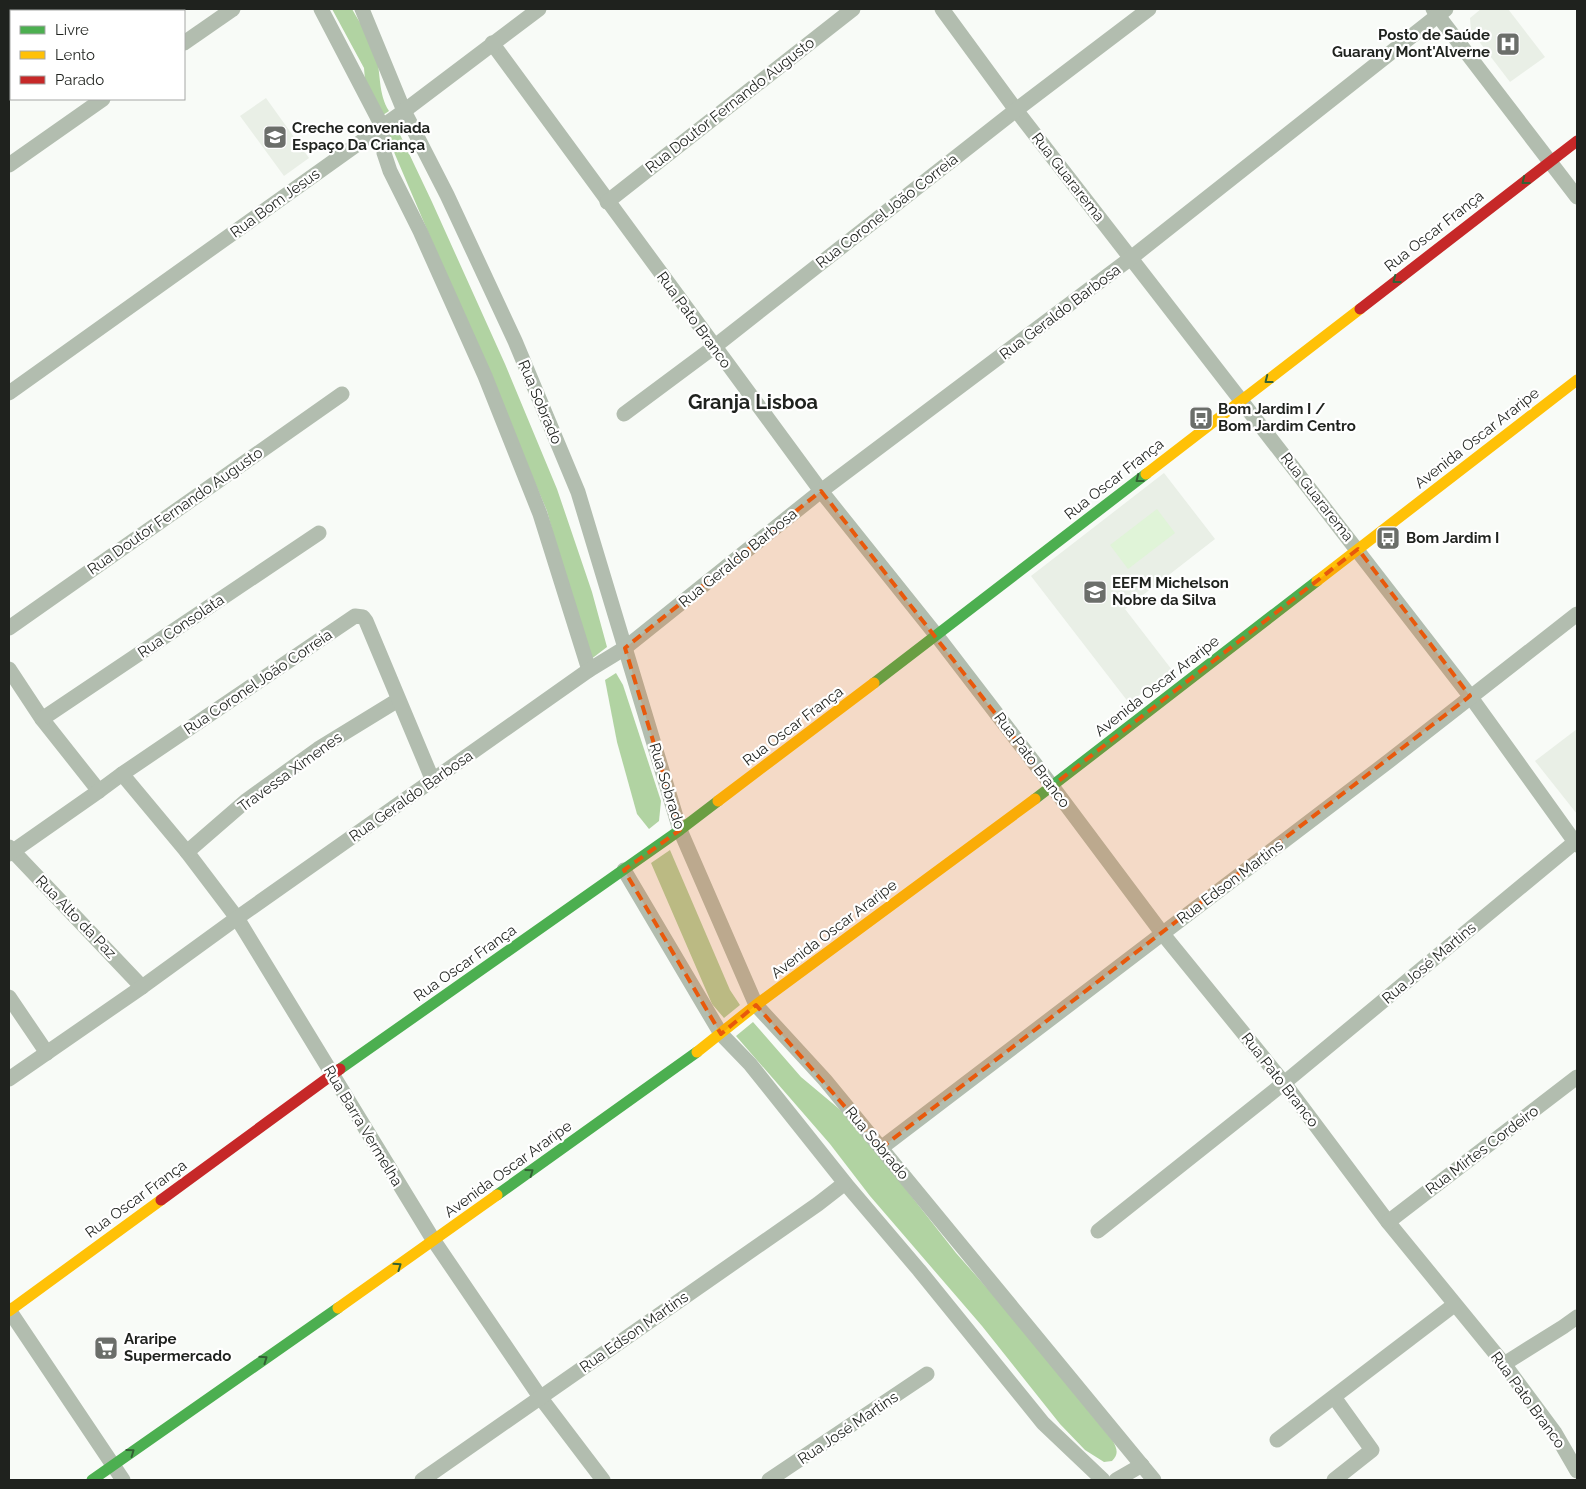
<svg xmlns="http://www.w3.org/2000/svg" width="1586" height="1489" viewBox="0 0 1586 1489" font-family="Raleway,sans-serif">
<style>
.built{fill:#e9efe6}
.green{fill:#e0f4d8}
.water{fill:#b1d3a2}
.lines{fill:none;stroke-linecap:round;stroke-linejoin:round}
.street{stroke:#b2bdaf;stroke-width:15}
.fast{stroke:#4caf50;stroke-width:11}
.slow{stroke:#ffc107;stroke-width:11}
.jam{stroke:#c62828;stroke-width:11}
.oneway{stroke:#336134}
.marked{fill:#e8590c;fill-opacity:0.2;stroke:#e8590c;stroke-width:4;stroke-dasharray:10 6;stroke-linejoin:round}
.labels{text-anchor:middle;stroke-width:4.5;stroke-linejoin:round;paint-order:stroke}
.poi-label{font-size:15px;font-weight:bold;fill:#1f221e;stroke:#fff;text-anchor:start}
.street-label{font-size:15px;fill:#1f221e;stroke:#fff}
.district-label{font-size:20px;font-weight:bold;fill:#1f221e;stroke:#fff}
</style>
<rect width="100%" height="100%" fill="#f8fbf7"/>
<g class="built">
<polygon points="1481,9 1508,9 1545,57 1510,82 1471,31 1470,18"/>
<polygon points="266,98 309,158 284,176 240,116"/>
<polygon points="1164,473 1215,539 1125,609 1172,670 1129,703 1031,576"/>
<polygon points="1577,729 1577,814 1535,761"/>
</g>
<polygon class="green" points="1157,509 1175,533 1128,569 1110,545"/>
<g class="water">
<path d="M332,9H352C359,22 372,40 376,54C381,73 378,94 389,111L380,117L365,80L364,68Z"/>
<polygon points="395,124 432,202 505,364 557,489 592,592 607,647 590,660 583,643 547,511 385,131"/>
<polygon points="616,673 623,685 661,801 659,821 649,829 637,814 617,742 605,680"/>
<polygon points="670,850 730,990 740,1005 724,1018 712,1004 651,863"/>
<path d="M753,1022L801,1077L850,1118L956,1253L1002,1305L1113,1441C1117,1449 1119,1454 1112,1461L1104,1462L1085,1450L1060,1424L982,1326L870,1196L830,1144L736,1036Z"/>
</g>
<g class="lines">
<g class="street">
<polyline points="135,9 137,11"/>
<polyline points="321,9 382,126 384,153 390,171 420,231 485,376 540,514 589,670"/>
<polyline points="362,9 404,111 447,195 515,341 578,492 680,830 756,1005 825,1080 1154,1480"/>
<polyline points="942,9 1016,110 1470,696 1577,845"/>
<polyline points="1433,9 1577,197"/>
<polyline points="61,11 65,9"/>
<polyline points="184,43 233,9"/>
<polyline points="492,43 821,491 937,636 1052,786 1162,933 1284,1083 1388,1222 1504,1364 1555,1433 1577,1471"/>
<polyline points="9,44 11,43"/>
<polyline points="9,165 103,99"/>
<polyline points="607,202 853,9"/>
<polyline points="9,393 404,111 539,9"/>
<polyline points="624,414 714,347 1016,110 1149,9"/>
<polyline points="9,628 342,394"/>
<polyline points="9,669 42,719 99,791"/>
<polyline points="42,719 319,533"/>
<polyline points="122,774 187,852 237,918 434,1241 540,1397 603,1480"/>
<polyline points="9,847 142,987"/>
<polyline points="187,852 247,800 318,749 398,700"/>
<polyline points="9,854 99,791 122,774 355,616 363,617 366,621 433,781"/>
<polyline points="624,870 721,1034 750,1064 845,1183 919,1270 1043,1423 1103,1480"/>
<polyline points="9,997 47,1053"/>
<polyline points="9,1079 142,987 237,918 589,670 625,648 821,491 1131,258 1446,9"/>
<polyline points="881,1148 1389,761 1577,614"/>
<polyline points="1388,1222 1577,1077"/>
<polyline points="1098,1231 1284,1083 1575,842"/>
<polyline points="9,1310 123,1480"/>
<polyline points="1504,1364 1563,1327 1577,1317"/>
<polyline points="1334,1397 1372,1450 1334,1480"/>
<polyline points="1277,1440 1454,1305"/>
<polyline points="422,1480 818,1204 845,1183"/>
<polyline points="769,1480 927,1374"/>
<polyline points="1116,1480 1142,1465"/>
</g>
<g class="fast">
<polyline points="874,683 1146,474"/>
<polyline points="1035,799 1317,581"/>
<polyline points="340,1069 680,830 718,801"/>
<polyline points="497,1195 697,1052"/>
<polyline points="92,1480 338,1308"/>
</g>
<g class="slow">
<polyline points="1146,474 1360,309"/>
<polyline points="1317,581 1577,380"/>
<polyline points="718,801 874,683"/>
<polyline points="697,1052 756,1005 1035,799"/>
<polyline points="338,1308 497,1195"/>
<polyline points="9,1311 161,1200"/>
</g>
<g class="jam">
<polyline points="1360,309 1577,141"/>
<polyline points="161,1200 340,1069"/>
</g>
</g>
<defs><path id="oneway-chevron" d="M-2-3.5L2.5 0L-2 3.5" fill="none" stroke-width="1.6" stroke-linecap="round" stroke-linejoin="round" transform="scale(1.25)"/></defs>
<g class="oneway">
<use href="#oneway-chevron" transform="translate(1525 181) rotate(142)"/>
<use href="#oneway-chevron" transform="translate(1396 280) rotate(142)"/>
<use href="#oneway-chevron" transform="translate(1268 380) rotate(142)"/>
<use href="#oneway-chevron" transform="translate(1139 479) rotate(142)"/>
<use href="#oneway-chevron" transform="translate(530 1172) rotate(-36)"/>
<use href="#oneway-chevron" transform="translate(398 1266) rotate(-35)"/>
<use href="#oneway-chevron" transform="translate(264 1359) rotate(-35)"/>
<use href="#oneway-chevron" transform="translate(131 1452) rotate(-36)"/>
</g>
<path class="marked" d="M821,491L1052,786L1358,549L1470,696L881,1148L756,1005L721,1034L624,870L680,830L625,648Z"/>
<defs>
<g id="hospital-square" transform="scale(1.25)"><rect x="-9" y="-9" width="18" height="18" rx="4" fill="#6b6e6a" stroke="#fff"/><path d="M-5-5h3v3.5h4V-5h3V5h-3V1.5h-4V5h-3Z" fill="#fff"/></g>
<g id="school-square" transform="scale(1.25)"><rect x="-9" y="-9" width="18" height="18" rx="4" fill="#6b6e6a" stroke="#fff"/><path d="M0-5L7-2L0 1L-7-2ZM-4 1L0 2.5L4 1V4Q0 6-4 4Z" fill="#fff"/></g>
<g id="bus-square" transform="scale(1.25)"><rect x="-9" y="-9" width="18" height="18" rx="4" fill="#6b6e6a" stroke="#fff"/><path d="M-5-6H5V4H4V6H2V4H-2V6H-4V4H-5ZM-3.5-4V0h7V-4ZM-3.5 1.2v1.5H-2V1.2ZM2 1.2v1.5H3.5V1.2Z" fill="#fff"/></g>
<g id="supermarket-square" transform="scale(1.25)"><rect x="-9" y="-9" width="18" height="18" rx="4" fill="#6b6e6a" stroke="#fff"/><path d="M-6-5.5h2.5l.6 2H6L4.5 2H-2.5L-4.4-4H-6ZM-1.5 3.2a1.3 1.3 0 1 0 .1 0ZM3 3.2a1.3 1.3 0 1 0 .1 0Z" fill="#fff"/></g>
</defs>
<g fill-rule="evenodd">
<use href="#hospital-square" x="1508" y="44"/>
<use href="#school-square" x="275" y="137"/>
<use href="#bus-square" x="1201" y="418"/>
<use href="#bus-square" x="1388" y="538"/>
<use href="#school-square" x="1095" y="592"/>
<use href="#supermarket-square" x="106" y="1348"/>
</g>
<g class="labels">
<g class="poi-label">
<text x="1490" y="40" text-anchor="end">Posto de Saúde<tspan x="1490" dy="17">Guarany Mont'Alverne</tspan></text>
<text x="292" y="133">Creche conveniada<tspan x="292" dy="17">Espaço Da Criança</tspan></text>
<text x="1218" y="414">Bom Jardim I /<tspan x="1218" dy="17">Bom Jardim Centro</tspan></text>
<text x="1406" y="543">Bom Jardim I</text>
<text x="1112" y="588">EEFM Michelson<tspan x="1112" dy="17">Nobre da Silva</tspan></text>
<text x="124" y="1344">Araripe<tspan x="124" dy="17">Supermercado</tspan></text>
</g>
<g class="street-label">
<text transform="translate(730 105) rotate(-38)" y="5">Rua Doutor Fernando Augusto</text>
<text transform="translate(1068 177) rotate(52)" y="5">Rua Guararema</text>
<text transform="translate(275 203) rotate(-36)" y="5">Rua Bom Jesus</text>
<text transform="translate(887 211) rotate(-38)" y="5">Rua Coronel João Correia</text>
<text transform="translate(1434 231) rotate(-38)" y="5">Rua Oscar França</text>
<text transform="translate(1060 312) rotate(-37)" y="5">Rua Geraldo Barbosa</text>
<text transform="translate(694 320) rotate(54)" y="5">Rua Pato Branco</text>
<text transform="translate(540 402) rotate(67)" y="5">Rua Sobrado</text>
<text transform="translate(1477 438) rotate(-38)" y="5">Avenida Oscar Araripe</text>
<text transform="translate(1114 479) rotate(-38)" y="5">Rua Oscar França</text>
<text transform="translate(1317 497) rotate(52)" y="5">Rua Guararema</text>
<text transform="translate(175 511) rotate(-35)" y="5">Rua Doutor Fernando Augusto</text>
<text transform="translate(738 558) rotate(-39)" y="5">Rua Geraldo Barbosa</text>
<text transform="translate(181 626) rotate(-34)" y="5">Rua Consolata</text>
<text transform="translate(258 682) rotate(-34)" y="5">Rua Coronel João Correia</text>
<text transform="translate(1157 686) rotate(-38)" y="5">Avenida Oscar Araripe</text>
<text transform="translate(793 726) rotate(-37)" y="5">Rua Oscar França</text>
<text transform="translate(1032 760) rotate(53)" y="5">Rua Pato Branco</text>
<text transform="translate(290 772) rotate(-36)" y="5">Travessa Ximenes</text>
<text transform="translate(667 786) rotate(73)" y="5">Rua Sobrado</text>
<text transform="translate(411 796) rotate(-35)" y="5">Rua Geraldo Barbosa</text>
<text transform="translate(1230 882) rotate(-37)" y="5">Rua Edson Martins</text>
<text transform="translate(76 917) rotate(46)" y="5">Rua Alto da Paz</text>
<text transform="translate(834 929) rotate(-37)" y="5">Avenida Oscar Araripe</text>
<text transform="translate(465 963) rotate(-35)" y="5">Rua Oscar França</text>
<text transform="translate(1429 963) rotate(-40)" y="5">Rua José Martins</text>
<text transform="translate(1280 1080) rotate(52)" y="5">Rua Pato Branco</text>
<text transform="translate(363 1126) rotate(59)" y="5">Rua Barra Vermelha</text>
<text transform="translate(877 1143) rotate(50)" y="5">Rua Sobrado</text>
<text transform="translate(1482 1150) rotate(-37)" y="5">Rua Mirtes Cordeiro</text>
<text transform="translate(508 1169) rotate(-36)" y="5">Avenida Oscar Araripe</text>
<text transform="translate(136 1199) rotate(-36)" y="5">Rua Oscar França</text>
<text transform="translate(634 1332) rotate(-35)" y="5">Rua Edson Martins</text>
<text transform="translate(1528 1400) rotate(54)" y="5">Rua Pato Branco</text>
<text transform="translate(848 1428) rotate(-34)" y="5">Rua José Martins</text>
</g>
<g class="district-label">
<text x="753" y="409">Granja Lisboa</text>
</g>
</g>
<rect width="1586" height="1489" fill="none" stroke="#1f221e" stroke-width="20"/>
<rect x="10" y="10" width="175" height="90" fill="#ffffff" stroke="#a5a7a5"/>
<rect x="20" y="26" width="25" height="8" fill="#4caf50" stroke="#a5a7a5"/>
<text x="55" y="35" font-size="15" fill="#1f221e">Livre</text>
<rect x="20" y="51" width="25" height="8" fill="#ffc107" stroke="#a5a7a5"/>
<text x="55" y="60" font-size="15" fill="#1f221e">Lento</text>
<rect x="20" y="76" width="25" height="8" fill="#c62828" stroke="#a5a7a5"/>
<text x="55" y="85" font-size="15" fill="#1f221e">Parado</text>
</svg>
